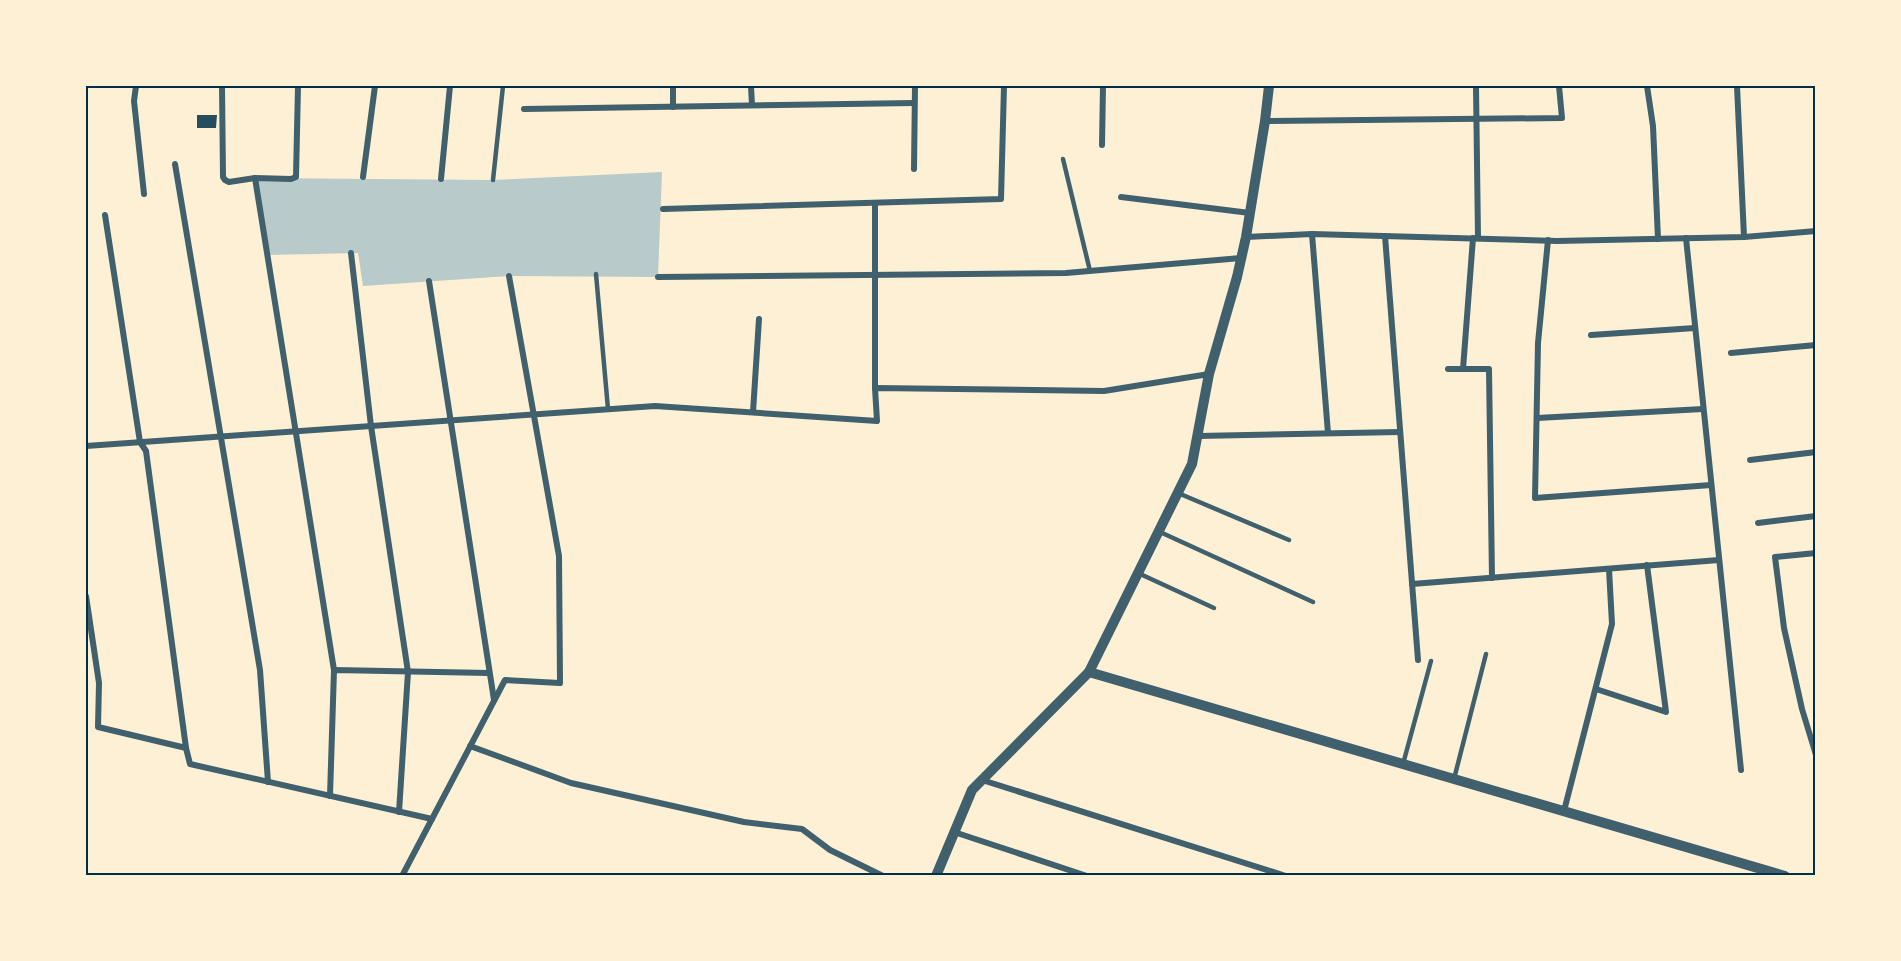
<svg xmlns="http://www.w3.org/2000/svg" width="1901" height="961" viewBox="0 0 1901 961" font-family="Roboto,sans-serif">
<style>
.green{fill:#b9caca}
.building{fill:#264d5e}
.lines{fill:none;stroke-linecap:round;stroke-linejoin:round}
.service{stroke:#3f606c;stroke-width:4.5}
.minor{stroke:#3f606c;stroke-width:6}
.tertiary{stroke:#3f606c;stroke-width:10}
.neatline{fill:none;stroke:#003049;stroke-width:2}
</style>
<rect width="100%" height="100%" fill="#fdf0d5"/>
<polygon class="green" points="662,172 658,277 509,276 363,286 358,253 267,255 255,178 493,180"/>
<polygon class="building" points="197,115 217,115 216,128 197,128"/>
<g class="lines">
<g class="service">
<polyline points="1063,159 1090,271"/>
<polyline points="493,180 503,86"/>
<polyline points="596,274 608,409"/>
<polyline points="1178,493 1289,540"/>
<polyline points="1160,532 1313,602"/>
<polyline points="1138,573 1214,608"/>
<polyline points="1403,764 1431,661"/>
<polyline points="1454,779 1486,654"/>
</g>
<g class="minor">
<polyline points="136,86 134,101 144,194"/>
<polyline points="222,86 223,177 225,180 229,182 255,178"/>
<polyline points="298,86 296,177 291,179 255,178 334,670"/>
<polyline points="673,86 673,107"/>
<polyline points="751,86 752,105"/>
<polyline points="1476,86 1478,238"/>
<polyline points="1647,86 1653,126 1658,239"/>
<polyline points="1737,86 1744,237"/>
<polyline points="524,109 914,103"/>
<polyline points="1265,121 1562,118 1559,86"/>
<polyline points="1102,145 1103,86"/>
<polyline points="175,164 260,670 268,782"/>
<polyline points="914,169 915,86"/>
<polyline points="363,177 375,86"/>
<polyline points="441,179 450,86"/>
<polyline points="1121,197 1250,213"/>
<polyline points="663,209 1001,199 1004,86"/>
<polyline points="105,215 140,442 146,451 186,748"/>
<polyline points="1312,234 1328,433"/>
<polyline points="1385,236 1418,660"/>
<polyline points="1246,237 1312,234 1557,241 1744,237 1816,231"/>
<polyline points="1686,238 1741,770"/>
<polyline points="1548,240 1538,343 1535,498 1711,485"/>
<polyline points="351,253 371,426 408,672 399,812"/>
<polyline points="658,277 1066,273 1241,258"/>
<polyline points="429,281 494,700"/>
<polyline points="1591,335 1695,328"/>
<polyline points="1731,353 1816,345"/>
<polyline points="1448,369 1489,369 1492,578"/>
<polyline points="1463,369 1473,238"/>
<polyline points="875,388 875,203"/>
<polyline points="753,412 759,319"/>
<polyline points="1537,418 1703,409"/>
<polyline points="1198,436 1400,432"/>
<polyline points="86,446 655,406 877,421 875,388 1104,391 1209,374"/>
<polyline points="1750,460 1816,452"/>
<polyline points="1758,523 1816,516"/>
<polyline points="1816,553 1775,557 1784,628 1802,709 1816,755"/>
<polyline points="1412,584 1719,560"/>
<polyline points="86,596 99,683 98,727 186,748 190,764 432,819"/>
<polyline points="1596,689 1666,712 1647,565"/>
<polyline points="470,746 571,783 744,822 802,829 830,850 883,876"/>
<polyline points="982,780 1286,876"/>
<polyline points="330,796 334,670 489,673"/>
<polyline points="1564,811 1612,624 1609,569"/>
<polyline points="954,832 1087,876"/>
<polyline points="402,876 505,680 560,683 559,556 509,276"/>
</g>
<g class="tertiary">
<polyline points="1089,672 1785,876"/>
<polyline points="936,876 972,790 1089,672 1192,464 1209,374 1237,277 1246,237 1265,121 1269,86"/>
</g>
</g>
<rect width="1901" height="961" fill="none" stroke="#fdf0d5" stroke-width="174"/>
<rect x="87" y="87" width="1727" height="787" class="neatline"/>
</svg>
